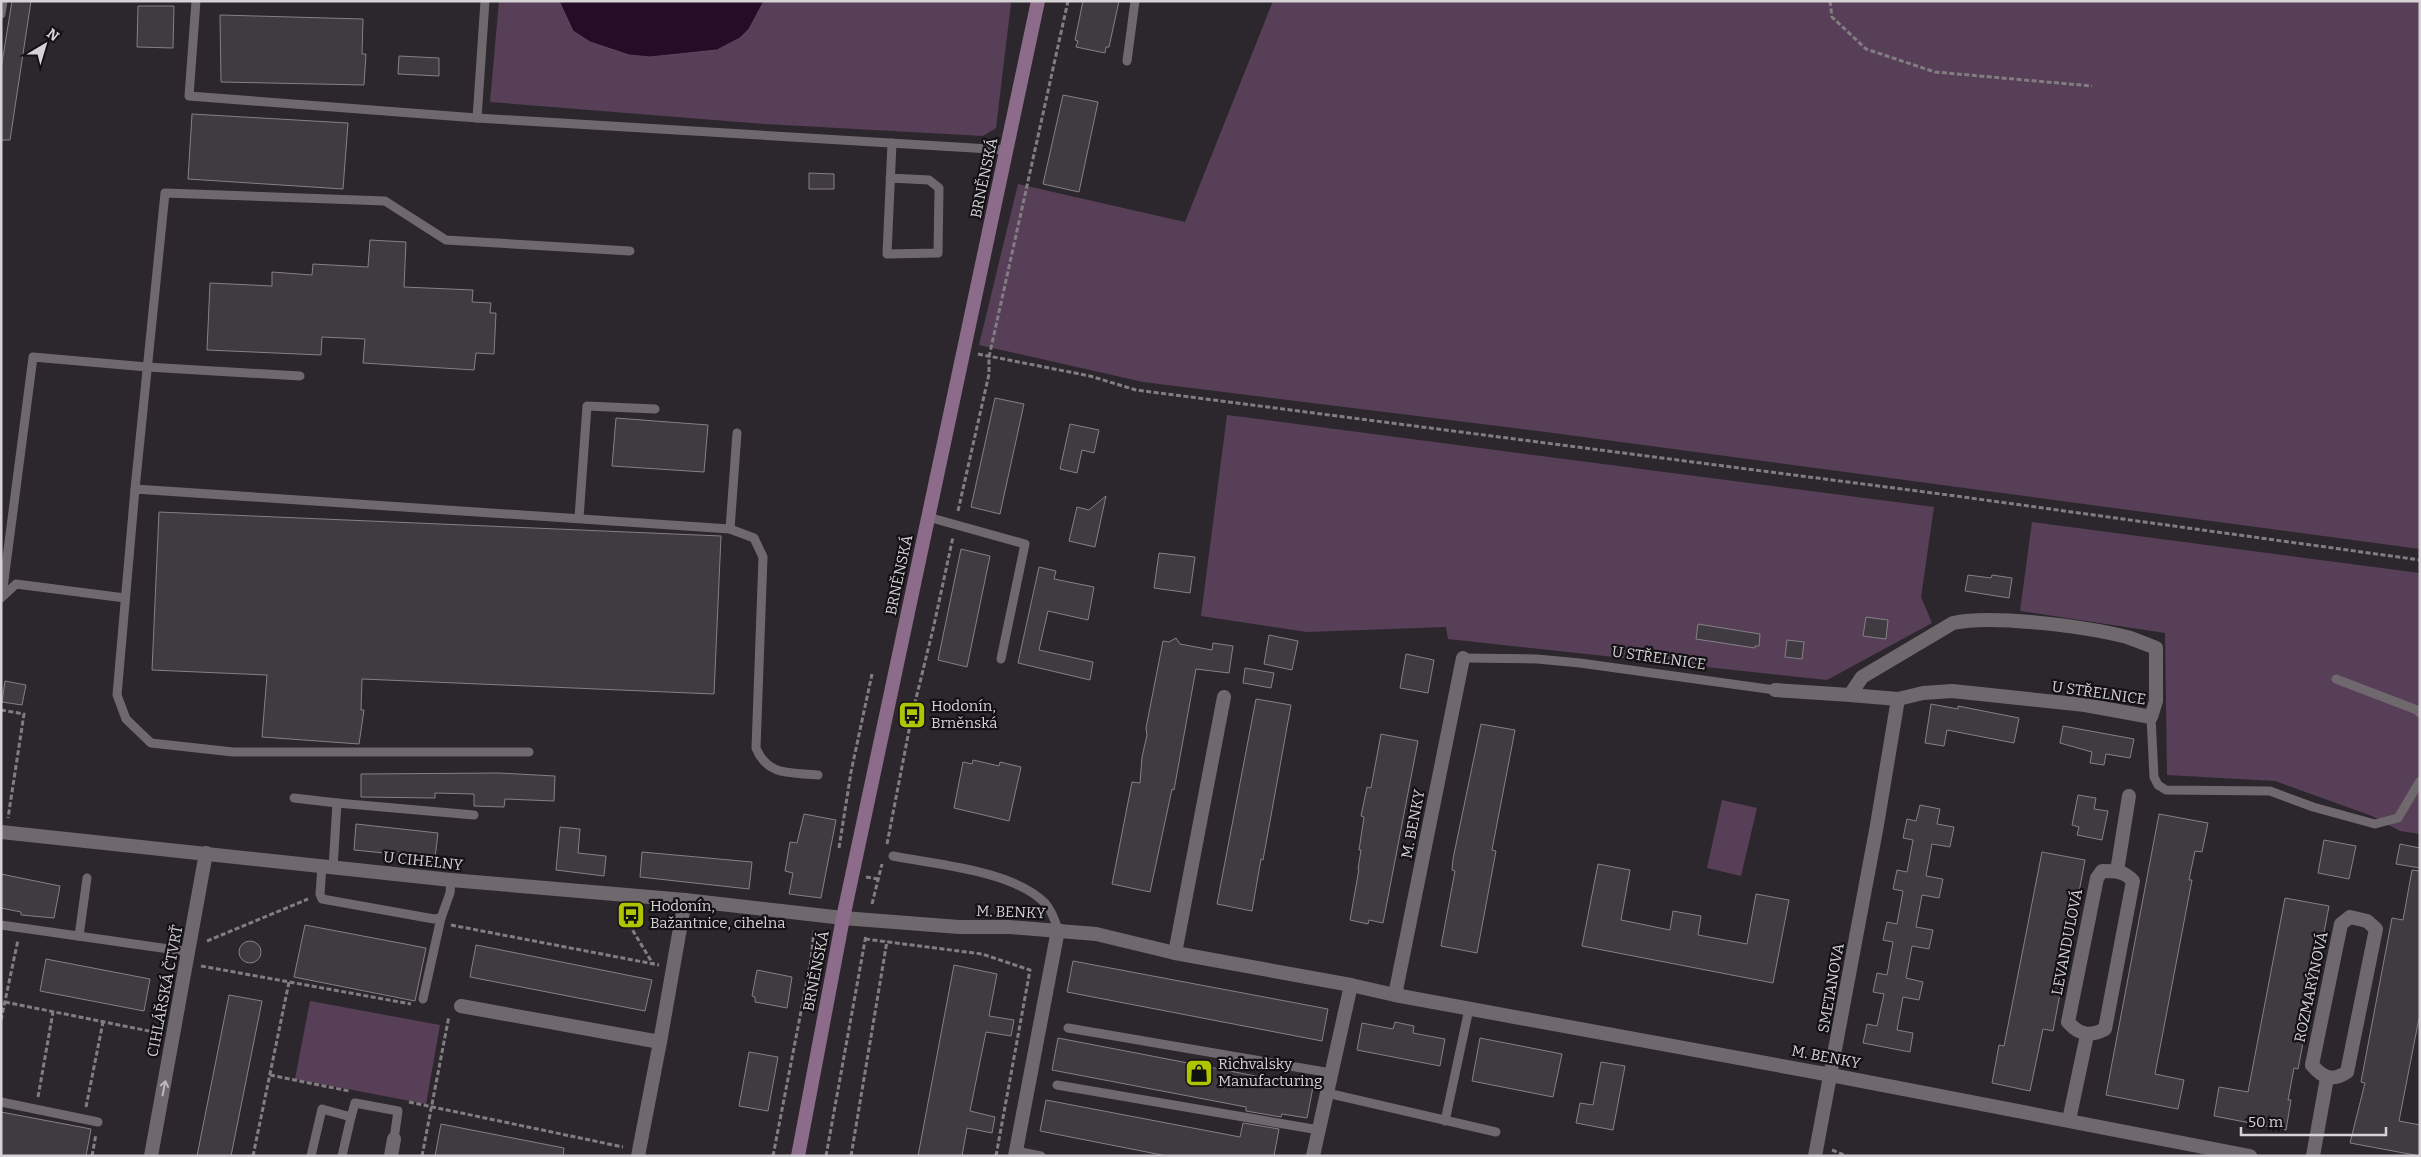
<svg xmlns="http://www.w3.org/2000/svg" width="2421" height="1157" viewBox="0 0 2421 1157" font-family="Bitter,serif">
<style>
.green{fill:#583f58}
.water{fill:#270c27;stroke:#5c485c}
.building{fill:#403b40;stroke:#868086}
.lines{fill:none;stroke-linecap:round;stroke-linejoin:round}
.path{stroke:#817d81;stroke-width:3;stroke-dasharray:5 2.5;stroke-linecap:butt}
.service{stroke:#6f696e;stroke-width:9}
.minor{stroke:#6f696e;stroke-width:14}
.secondary{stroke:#8c6b8b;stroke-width:14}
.oneway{stroke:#bcb8bc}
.labels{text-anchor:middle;stroke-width:4.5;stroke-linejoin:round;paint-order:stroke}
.street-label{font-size:15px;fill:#d6d3d6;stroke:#131113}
.poi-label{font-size:15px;fill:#d6d3d6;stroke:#131113;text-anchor:start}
</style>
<rect width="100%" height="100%" fill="#2c272c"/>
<g class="green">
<polygon points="499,1 999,1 1011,3 996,128 983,136 765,124 490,102"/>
<polygon points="1273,1 2420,1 2420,549 1546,432 1143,382 979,345 1018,184 1185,222"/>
<polygon points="1227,415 1934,507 1921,597 1932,623 1827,680 1448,639 1446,627 1307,632 1201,616"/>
<polygon points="2032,522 2420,573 2420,834 2400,831 2372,816 2275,781 2167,775 2165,633 2020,611"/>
<polygon points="1722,800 1757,808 1741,876 1707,868"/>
<polygon points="310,1001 440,1025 426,1104 295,1079"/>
</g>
<polygon class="water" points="559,1 764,1 749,29 740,38 717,50 650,57 629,55 590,42 573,31"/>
<g class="building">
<polygon points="12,1 31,1 10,140 1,140 1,69"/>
<polygon points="1083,1 1119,1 1109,47 1106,47 1105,53 1076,47 1078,41 1075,40"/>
<polygon points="138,6 174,6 173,48 137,47"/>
<polygon points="220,15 363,19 362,54 366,54 364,85 221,82"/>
<polygon points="399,56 439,58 439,76 398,74"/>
<polygon points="1063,95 1098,102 1079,192 1043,184"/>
<polygon points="192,114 348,123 343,189 188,179"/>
<polygon points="809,173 834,174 834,189 809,189"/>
<polygon points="370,240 406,242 404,287 473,290 472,302 491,303 490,313 496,313 494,354 476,353 474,370 363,363 365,339 322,337 321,355 207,350 210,283 272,286 272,272 312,275 313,264 368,267"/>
<polygon points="995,398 1024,404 1000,514 971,507"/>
<polygon points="616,418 708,425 704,472 612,466"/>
<polygon points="1070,424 1099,430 1094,453 1082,450 1077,473 1060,469"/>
<polygon points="1106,496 1095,547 1069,541 1077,507 1089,510"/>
<polygon points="159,512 721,536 714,694 362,679 361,710 364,710 359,744 262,737 267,675 152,670"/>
<polygon points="961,549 990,556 967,667 938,660"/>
<polygon points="1159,553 1195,557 1190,593 1154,588"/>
<polygon points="1039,567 1056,571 1054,579 1094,587 1088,620 1048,611 1039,650 1093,662 1090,680 1018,663"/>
<polygon points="1968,575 1991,578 1992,575 2012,578 2009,598 1965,591"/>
<polygon points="1866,617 1888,620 1886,639 1863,636"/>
<polygon points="1698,624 1760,634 1759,646 1755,646 1755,648 1696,639"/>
<polygon points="1269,635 1298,641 1292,670 1264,664"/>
<polygon points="1176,638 1180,644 1212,650 1213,643 1233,646 1229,673 1196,669 1174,790 1172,789 1150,892 1112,884 1132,782 1140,783 1142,757 1147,735 1146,728 1163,641 1169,642"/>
<polygon points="1787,640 1804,642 1802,659 1785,657"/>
<polygon points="1406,654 1434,660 1428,693 1400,688"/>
<polygon points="1245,668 1274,673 1271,688 1243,683"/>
<polygon points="5,681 26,685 22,705 2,702"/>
<polygon points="1256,699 1291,705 1263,860 1261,859 1252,911 1217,904"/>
<polygon points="1931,704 1958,709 1958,706 2019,718 2014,743 1947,730 1944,746 1925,743"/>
<polygon points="1481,724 1515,730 1492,850 1496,851 1477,953 1441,946 1455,871 1452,870 1453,859"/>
<polygon points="2063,726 2134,739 2130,758 2106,754 2104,765 2090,763 2092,752 2060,743"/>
<polygon points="1381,734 1418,741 1383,923 1369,920 1368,924 1350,920 1359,869 1358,869 1361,850 1359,850 1364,817 1361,816 1367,787 1371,788"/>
<polygon points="973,760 999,766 1000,762 1021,767 1009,821 954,808 963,762 972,764"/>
<polygon points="499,773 555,776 554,801 505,799 504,807 474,806 474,794 435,793 435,798 361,797 361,774"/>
<polygon points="2078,795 2096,798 2094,809 2108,811 2102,840 2077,835 2079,827 2072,825"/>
<polygon points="1920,805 1940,809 1937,824 1954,827 1950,847 1932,844 1926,876 1943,879 1939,898 1922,895 1916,927 1933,930 1929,949 1912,946 1906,978 1923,982 1919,1000 1903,997 1897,1030 1913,1033 1910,1052 1863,1043 1867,1024 1877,1026 1884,994 1873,992 1877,973 1887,975 1893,942 1883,940 1887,922 1897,924 1903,891 1893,889 1897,870 1907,872 1913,840 1903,838 1907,819 1916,821"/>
<polygon points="804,814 836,820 821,898 789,894 793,873 785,871 790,842 797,843"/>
<polygon points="2159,814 2208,823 2202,852 2195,851 2189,880 2192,880 2155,1074 2184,1080 2178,1109 2106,1095"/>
<polygon points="356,824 438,833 435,858 354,850"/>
<polygon points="560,827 580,829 578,853 606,856 604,876 556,870"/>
<polygon points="2324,840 2356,846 2349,879 2318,873"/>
<polygon points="2400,844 2420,848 2420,868 2396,864"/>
<polygon points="642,852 752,862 749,889 640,877"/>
<polygon points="2042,852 2085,860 2053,1031 2043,1029 2030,1091 1992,1083 1999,1045 2004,1046"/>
<polygon points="1598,864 1630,870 1621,920 1670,930 1673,911 1701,916 1698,935 1747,944 1756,894 1789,900 1773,983 1582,946"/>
<polygon points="2412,870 2420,871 2420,1013 2399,1121 2420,1125 2420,1156 2350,1143 2365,1083 2361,1082 2392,918 2403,920"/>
<polygon points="1,874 60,886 54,918 21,915 21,912 1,908"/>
<polygon points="2285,898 2329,906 2298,1069 2294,1068 2288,1100 2291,1100 2286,1130 2214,1116 2219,1087 2248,1092"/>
<polygon points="305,925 426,948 415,1001 294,977"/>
<circle cx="250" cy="952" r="11"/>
<polygon points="476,945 652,980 645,1011 470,977"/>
<polygon points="46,959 150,979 144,1011 40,991"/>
<polygon points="1073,961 1328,1009 1322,1041 1067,992"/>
<polygon points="954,965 997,974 989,1016 1014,1020 1011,1036 986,1032 970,1111 995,1117 992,1133 967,1128 962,1156 918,1156"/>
<polygon points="757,970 792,977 787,1008 755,1002 755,997 752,996"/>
<polygon points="229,995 262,1001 231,1156 197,1156"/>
<polygon points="1395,1022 1414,1026 1413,1033 1445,1039 1440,1066 1357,1050 1362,1023 1393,1029"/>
<polygon points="1058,1038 1313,1087 1307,1118 1282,1114 1281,1117 1246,1111 1246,1107 1052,1070"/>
<polygon points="1480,1038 1562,1054 1553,1097 1472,1081"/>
<polygon points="749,1052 778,1057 768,1111 739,1106"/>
<polygon points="1601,1062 1625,1066 1613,1130 1576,1123 1580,1103 1593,1105"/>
<polygon points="1046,1100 1240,1137 1243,1123 1279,1129 1274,1156 1167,1156 1040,1131"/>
<polygon points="1,1112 91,1129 86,1156 1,1156"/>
<polygon points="441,1124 564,1148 563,1156 435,1156"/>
</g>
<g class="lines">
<g class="path">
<polyline points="1830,1 1832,17 1866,49 1935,72 2092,86"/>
<polyline points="978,354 1090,376 1136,390 1956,496 2420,560"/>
<polyline points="958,511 989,374 989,357 1068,1"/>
<polyline points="1,710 24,714 8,818"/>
<polyline points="887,844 912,715 934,625 953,537"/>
<polyline points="839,848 851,772 872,674"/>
<polyline points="866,877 878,879"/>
<polyline points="872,904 882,864"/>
<polyline points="621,911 653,964"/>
<polyline points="451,925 659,965"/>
<polyline points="865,939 982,954 1030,970 996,1156"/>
<polyline points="207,941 308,899"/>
<polyline points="201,966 411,1004"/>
<polyline points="5,1002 159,1033"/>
<polyline points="1,1020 18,940"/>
<polyline points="270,1075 349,1091"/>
<polyline points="38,1097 53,1012"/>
<polyline points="409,1102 623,1147"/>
<polyline points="86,1107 103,1022"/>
<polyline points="1832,1150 1847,1156"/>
<polyline points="92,1156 96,1134"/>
<polyline points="253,1156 289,982"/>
<polyline points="422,1156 449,1016"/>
<polyline points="773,1156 811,960 814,931"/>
<polyline points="826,1156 866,935"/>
<polyline points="851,1156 887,941"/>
</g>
<g class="service">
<polyline points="196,1 189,96 477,118 1006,150"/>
<polyline points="1,14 3,1"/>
<polyline points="1127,61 1135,1"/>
<polyline points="477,118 485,1"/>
<polyline points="890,178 929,180 939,188 938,253 887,254 892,143"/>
<polyline points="135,489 165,193 385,201 446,240 630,251"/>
<polyline points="928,517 1025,544 1001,659"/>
<polyline points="579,518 587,406 655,409"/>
<polyline points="730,529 737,433"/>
<polyline points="2,596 33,357 147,367 300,376"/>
<polyline points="1,598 16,584 125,598"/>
<polyline points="1463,658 1537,659 1580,663 1775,690"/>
<polyline points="2336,679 2417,710 2420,713"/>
<polyline points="2151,717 2154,777 2158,785 2166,790 2270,791 2313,807 2375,824 2398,818 2420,781"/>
<path d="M529,752H233L151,743L126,719L117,695L135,489L730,529L754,538L763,557L756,748C768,777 791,772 818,775"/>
<polyline points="294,798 337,803"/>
<path d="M893,856C938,865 1012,870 1045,903C1052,911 1055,920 1058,930"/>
<polyline points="322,866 320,894 322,899 434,919 441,918 450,893 451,880"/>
<polyline points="333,868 337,803 474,815"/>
<polyline points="1,925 190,952"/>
<polyline points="79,936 87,878"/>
<polyline points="423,999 441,918"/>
<polyline points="1068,1028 1331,1073"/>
<polyline points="1057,1085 1319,1130"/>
<polyline points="1327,1093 1496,1132"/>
<polyline points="1,1102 98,1122"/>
<polyline points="351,1117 355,1103 398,1111 394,1139"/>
<polyline points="1445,1121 1469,1009"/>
<polyline points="1016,1151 1041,1156"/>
<polyline points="311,1156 322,1109 351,1117 342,1156"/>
</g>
<g class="minor">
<path d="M1775,690L1850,695L1862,677L1953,623C1992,614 2087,627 2127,637C2136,640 2146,644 2156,648V701L2151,717L2085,705L1952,691L1923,693L1898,699L1850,695"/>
<polyline points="1,832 451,880 685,900 843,918 959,927 1009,927 1096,934 1175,953 1351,985 1395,995 1831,1075 2250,1156"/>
<path d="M2102,871C2116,871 2124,871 2133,881L2105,1029C2090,1037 2079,1035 2068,1022L2097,878Z"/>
<polyline points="2117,871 2129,796"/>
<path d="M2350,917L2367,921L2376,929L2347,1072C2332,1082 2323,1078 2312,1065L2341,924Z"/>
<polyline points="1175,953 1224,697"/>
<polyline points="1395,995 1463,658"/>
<polyline points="461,1006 660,1042 685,900"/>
<polyline points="2069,1120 2087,1035"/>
<polyline points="151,1156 206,853"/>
<polyline points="391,1156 394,1139"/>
<polyline points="638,1156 660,1042"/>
<polyline points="1015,1156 1058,930"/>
<polyline points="1313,1156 1351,985"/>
<polyline points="1815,1156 1877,825 1898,699"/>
<polyline points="2313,1156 2327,1078"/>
</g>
<polyline class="secondary" points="798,1156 843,918 1038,1"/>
</g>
<defs><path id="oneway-shaft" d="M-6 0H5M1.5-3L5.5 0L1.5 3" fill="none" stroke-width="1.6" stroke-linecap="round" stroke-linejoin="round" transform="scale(1.25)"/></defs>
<use class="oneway" href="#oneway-shaft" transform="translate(164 1088) rotate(-79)"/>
<defs>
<g id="bus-square" transform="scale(1.4375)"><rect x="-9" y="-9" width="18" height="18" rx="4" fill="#b0c502" stroke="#131113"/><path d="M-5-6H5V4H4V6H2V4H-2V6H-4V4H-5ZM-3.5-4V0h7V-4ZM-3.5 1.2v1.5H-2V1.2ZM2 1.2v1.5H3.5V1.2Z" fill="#111"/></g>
<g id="shop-square" transform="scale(1.4375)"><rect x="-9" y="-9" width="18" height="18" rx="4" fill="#b0c502" stroke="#131113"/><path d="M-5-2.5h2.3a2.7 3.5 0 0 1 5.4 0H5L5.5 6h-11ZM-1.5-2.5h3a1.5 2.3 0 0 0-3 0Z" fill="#111"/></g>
</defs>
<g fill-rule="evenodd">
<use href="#bus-square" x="912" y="715"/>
<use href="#bus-square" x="631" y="915"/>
<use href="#shop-square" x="1199" y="1073"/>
</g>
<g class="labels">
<g class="street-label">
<text transform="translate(984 178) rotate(-78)" y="5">BRNĚNSKÁ</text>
<text transform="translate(899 575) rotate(-78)" y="5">BRNĚNSKÁ</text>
<text transform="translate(1659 658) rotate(8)" y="5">U STŘELNICE</text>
<text transform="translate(2099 693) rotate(8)" y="5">U STŘELNICE</text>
<text transform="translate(1413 824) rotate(-79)" y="5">M. BENKY</text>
<text transform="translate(423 861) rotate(6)" y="5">U CIHELNY</text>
<text transform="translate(1011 912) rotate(2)" y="5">M. BENKY</text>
<text transform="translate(2067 942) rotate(-79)" y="5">LEVANDULOVÁ</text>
<text transform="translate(816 971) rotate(-79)" y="5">BRNĚNSKÁ</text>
<text transform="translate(2311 987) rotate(-78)" y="5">ROZMARÝNOVÁ</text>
<text transform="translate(1831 988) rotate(-80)" y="5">SMETANOVA</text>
<text transform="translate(165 991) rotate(-79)" y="5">CIHLÁŘSKÁ ČTVRŤ</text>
<text transform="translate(1826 1057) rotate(11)" y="5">M. BENKY</text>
</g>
<g class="poi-label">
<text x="931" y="711">Hodonín,<tspan x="931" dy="17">Brněnská</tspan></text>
<text x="650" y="911">Hodonín,<tspan x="650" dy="17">Bažantnice, cihelna</tspan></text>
<text x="1218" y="1069">Richvalsky<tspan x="1218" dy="17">Manufacturing</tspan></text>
</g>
</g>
<rect width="2421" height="1157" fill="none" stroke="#d6d3d6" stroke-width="5"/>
<g transform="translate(45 45) rotate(38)" stroke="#131113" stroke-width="4" paint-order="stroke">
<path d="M0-4L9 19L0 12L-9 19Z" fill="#d6d3d6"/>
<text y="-8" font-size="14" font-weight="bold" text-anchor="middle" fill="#d6d3d6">N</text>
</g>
<path d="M2241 1127v8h145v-8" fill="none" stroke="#d6d3d6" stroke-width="2.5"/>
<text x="2248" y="1127" font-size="15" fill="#d6d3d6" stroke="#131113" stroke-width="4" paint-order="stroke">50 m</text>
</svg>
